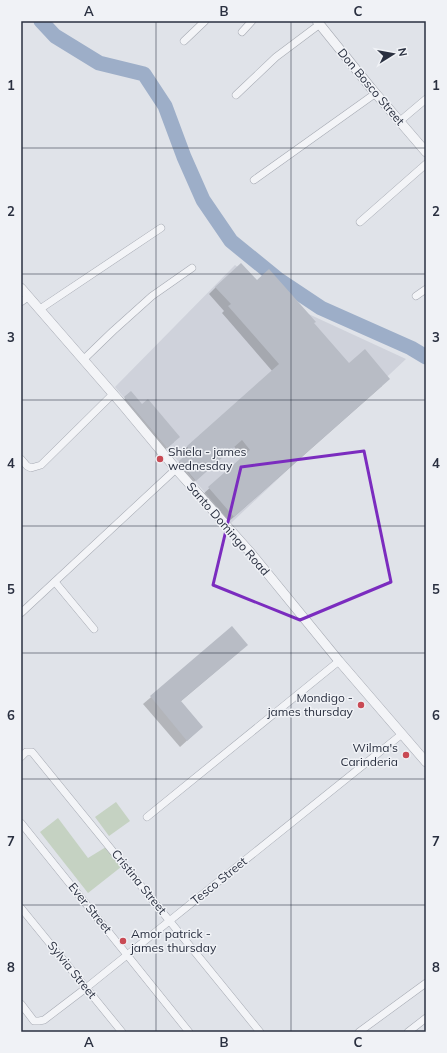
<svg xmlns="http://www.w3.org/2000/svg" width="447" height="1053" viewBox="0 0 447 1053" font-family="Mulish,sans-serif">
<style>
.built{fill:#cfd2db}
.green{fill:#c5d2c2}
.shadow{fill:#0003}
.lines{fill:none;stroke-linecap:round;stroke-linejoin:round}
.river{stroke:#9daec8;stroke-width:15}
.building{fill:#b8bcc5}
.minor-casing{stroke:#a6aab3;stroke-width:8}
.tertiary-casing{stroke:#a6aab3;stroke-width:10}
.minor{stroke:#f3f4f7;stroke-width:7}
.tertiary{stroke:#f3f4f7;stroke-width:9}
.marked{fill:none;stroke:#7b2cbf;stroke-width:3;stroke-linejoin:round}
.grid{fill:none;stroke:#2a3040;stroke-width:1;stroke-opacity:0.55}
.poi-dot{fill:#c94a54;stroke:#f0f2f6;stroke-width:1.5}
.labels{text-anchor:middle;stroke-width:3;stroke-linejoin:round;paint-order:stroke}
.street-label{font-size:12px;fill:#2a3040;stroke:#f0f2f6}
.poi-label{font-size:12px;fill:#2a3040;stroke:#f0f2f6;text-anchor:start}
.neatline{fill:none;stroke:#2a3040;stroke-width:1.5}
.grid-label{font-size:13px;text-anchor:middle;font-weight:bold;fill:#2a3040}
</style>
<rect width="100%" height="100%" fill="#e0e3e9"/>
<polygon class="built" points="235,265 262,285 302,311 406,359 231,523 115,387"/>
<g class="green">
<polygon points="116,802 130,821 109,836 95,817"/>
<polygon points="58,818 88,858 106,847 121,867 88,893 40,832"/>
</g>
<g class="shadow">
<polygon points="257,282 313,323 349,364 382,386 227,523 202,495 244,457 234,447 188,487 172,468 184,458 180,454 187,447 273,372 222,313 224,311 209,294 216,287"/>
<polygon points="131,393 174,442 162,452 120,403"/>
<polygon points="232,628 239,652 180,702 202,727 180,747 143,704"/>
</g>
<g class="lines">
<polyline class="river" points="41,21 55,36 99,63 144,74 165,106 184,157 203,200 231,241 279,280 321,308 411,348 426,357"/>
</g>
<g class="building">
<polygon points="241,263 257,280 269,269 316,322 314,323 349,363 365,349 390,379 234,517 208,487 250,450 242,440 196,481 179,461 190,451 187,446 279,364 228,306 231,304 215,287"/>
<polygon points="131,391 142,404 148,399 180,437 167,448 124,397"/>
<polygon points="232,626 248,645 181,701 203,727 187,741 150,696"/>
</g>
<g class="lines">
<g class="minor-casing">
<g id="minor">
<polyline points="242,32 252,21"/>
<polyline points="184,41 205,21"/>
<polyline points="236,95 276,57 320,24"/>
<polyline points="400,121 426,99"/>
<polyline points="254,180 376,93"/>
<polyline points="360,222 426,164"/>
<polyline points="416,296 426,289"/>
<polyline points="21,302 28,297"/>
<polyline points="40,309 161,228"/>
<polyline points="84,359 113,331 152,296 192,268"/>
<polyline points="21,459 27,466 31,468 41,465 113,394"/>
<polyline points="55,582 94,629"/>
<polyline points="21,613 176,469"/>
<polyline points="21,757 26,752 32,752 260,1032"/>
<polyline points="147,817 339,661"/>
<polyline points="21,823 189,1032"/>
<polyline points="21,908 122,1032"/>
<polyline points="21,1004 34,1021 39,1021 44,1020 86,988 402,734"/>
<polyline points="359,1032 426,983"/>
<polyline points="408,1032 426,1018"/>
</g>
</g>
<g class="tertiary-casing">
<g id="tertiary">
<polyline points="317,21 371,88 426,152"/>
<polyline points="21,288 121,403 176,469 250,552 339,661 426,762"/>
</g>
</g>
<use href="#minor" class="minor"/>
<use href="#tertiary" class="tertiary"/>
</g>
<path class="marked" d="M364,451L391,582L300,620L213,585L241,467Z"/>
<path class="grid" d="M156,21V1032M291,21V1032M21,148H426M21,274H426M21,400H426M21,526H426M21,653H426M21,779H426M21,905H426"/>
<g class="poi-dot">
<circle cx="160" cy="459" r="4"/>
<circle cx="361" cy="705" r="4"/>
<circle cx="406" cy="755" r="4"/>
<circle cx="123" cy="941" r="4"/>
</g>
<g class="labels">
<g class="street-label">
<text transform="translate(371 87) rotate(50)" y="4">Don Bosco Street</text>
<text transform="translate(228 529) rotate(49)" y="4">Santo Domingo Road</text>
<text transform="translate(219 881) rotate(-39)" y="4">Tesco Street</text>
<text transform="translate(139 882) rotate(51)" y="4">Cristina Street</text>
<text transform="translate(90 908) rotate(51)" y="4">Ever Street</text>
<text transform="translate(72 970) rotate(51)" y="4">Sylvia Street</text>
</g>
<g class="poi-label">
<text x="168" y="456">Shiela - james<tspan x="168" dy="14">wednesday</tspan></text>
<text x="353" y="702" text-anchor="end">Mondigo -<tspan x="353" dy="14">james thursday</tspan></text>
<text x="398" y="752" text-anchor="end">Wilma's<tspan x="398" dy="14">Carinderia</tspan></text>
<text x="131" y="938">Amor patrick -<tspan x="131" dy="14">james thursday</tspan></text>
</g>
</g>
<rect width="447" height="1053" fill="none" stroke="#f0f2f6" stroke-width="44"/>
<g transform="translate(393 54) rotate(79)" stroke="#f0f2f6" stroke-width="3" paint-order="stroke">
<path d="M0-3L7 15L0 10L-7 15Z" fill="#2a3040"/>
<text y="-6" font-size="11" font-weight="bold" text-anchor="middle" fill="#2a3040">N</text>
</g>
<rect x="22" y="22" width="403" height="1009" class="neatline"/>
<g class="grid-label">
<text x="89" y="16">A</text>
<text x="224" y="16">B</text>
<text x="358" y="16">C</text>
<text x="11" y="90">1</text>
<text x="436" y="90">1</text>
<text x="11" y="216">2</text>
<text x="436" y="216">2</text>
<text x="11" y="342">3</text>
<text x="436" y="342">3</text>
<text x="11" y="468">4</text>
<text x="436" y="468">4</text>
<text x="11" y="594">5</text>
<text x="436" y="594">5</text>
<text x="11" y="720">6</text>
<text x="436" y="720">6</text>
<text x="11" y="846">7</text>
<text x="436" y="846">7</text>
<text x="11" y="972">8</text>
<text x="436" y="972">8</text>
<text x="89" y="1047">A</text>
<text x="224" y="1047">B</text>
<text x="358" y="1047">C</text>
</g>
</svg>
